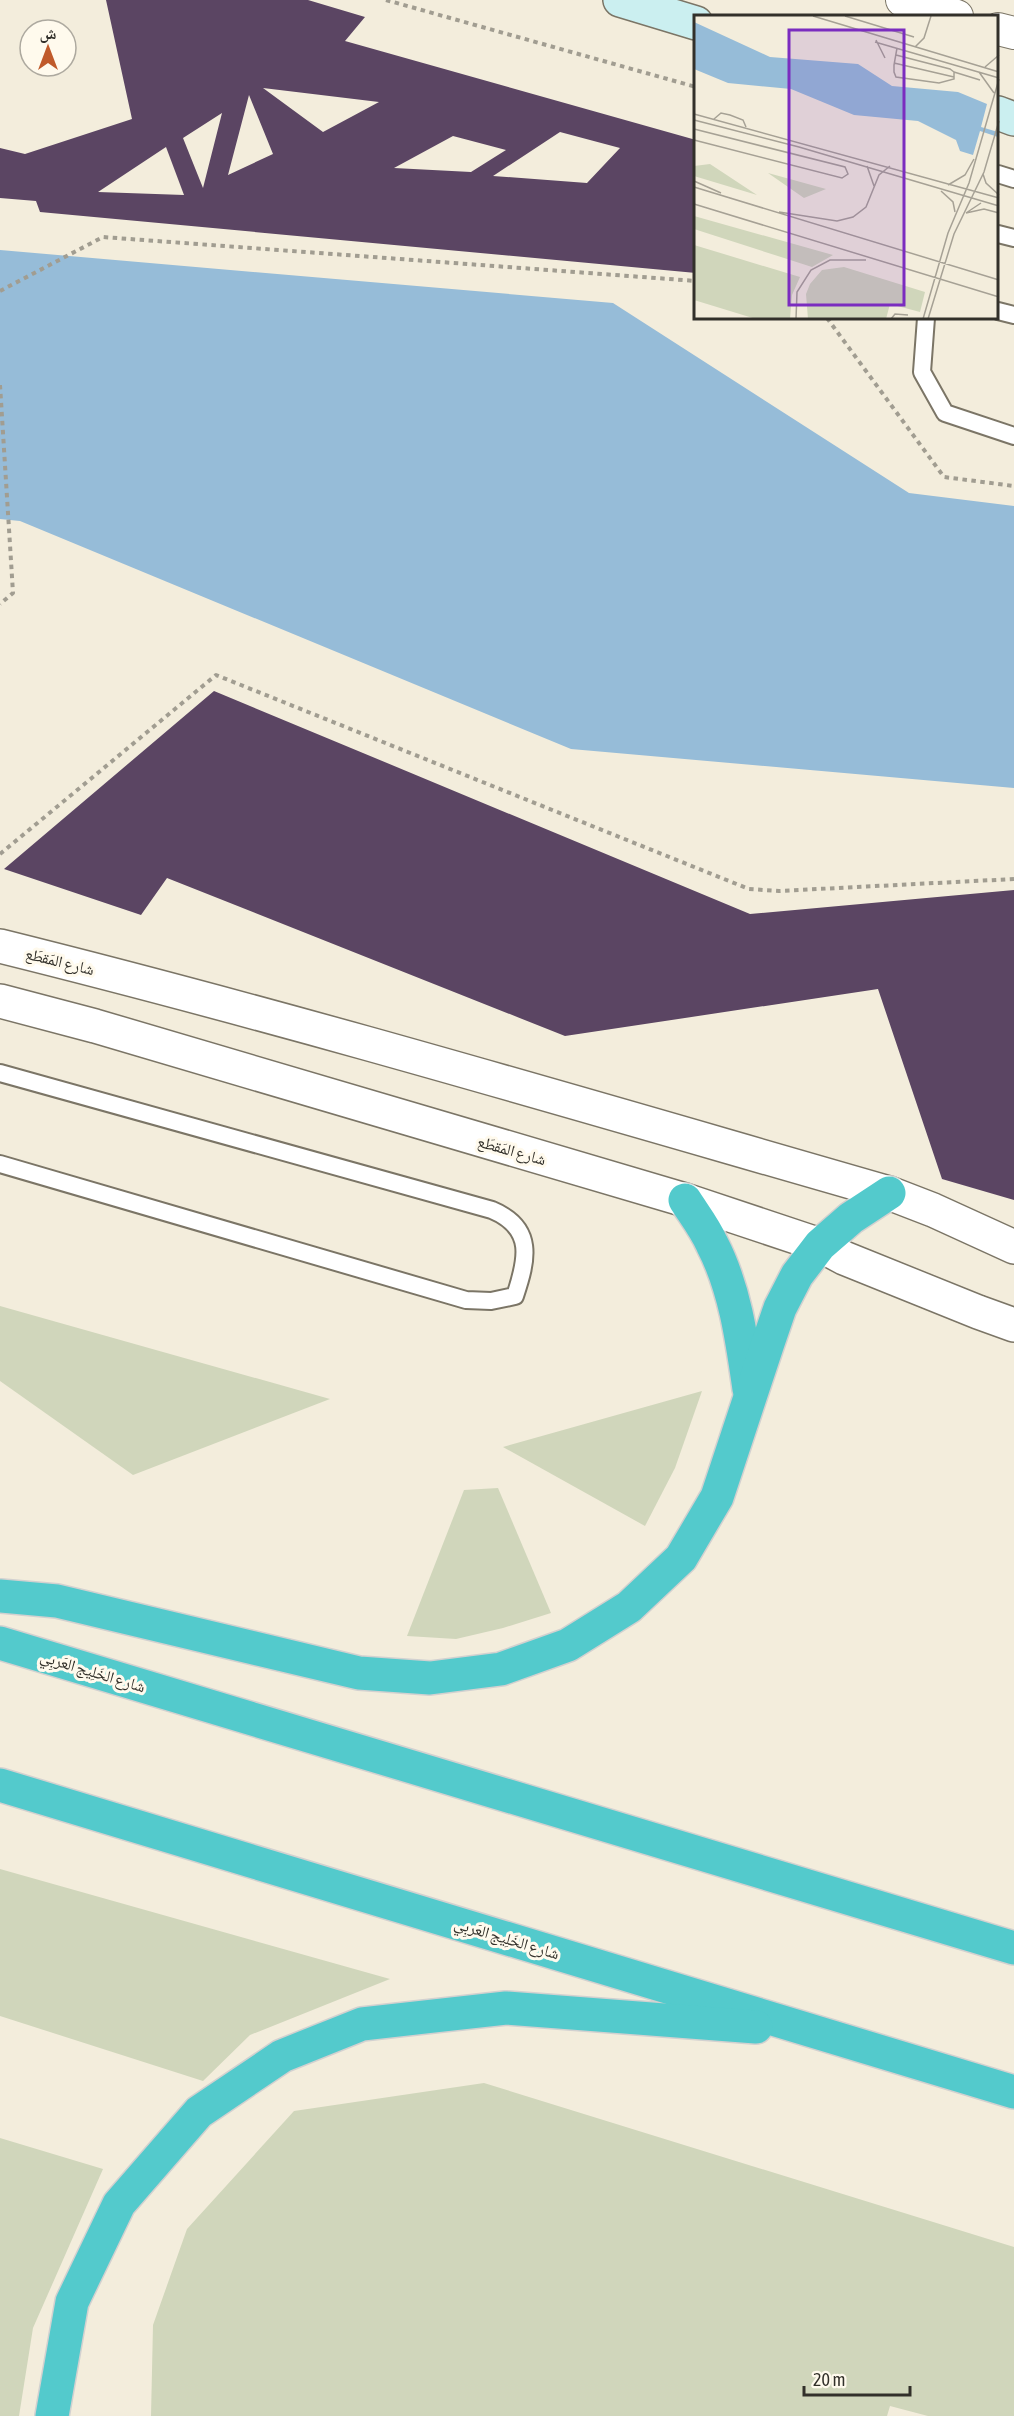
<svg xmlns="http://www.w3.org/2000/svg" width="1014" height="2416" viewBox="0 0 1014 2416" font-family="'Asap Condensed','Noto Naskh Arabic',sans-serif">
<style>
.green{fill:#d0d6bb}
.water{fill:#96bcd8}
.building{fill:#5b4563;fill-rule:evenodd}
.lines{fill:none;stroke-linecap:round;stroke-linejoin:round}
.service-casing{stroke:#7b7566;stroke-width:20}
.minor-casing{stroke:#7b7566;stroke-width:34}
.tertiary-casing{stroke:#7b7566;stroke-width:36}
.secondary-casing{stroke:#7b7566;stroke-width:36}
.motorway-casing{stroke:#d2d1d0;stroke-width:36}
.path{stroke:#a19d91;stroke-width:4;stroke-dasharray:4.5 4.5;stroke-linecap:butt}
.service{stroke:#fff;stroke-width:16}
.minor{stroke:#fff;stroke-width:32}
.tertiary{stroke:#fff;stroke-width:33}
.secondary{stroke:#cbeff0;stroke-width:33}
.motorway{stroke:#53cacc;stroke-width:33}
.labels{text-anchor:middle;stroke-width:6;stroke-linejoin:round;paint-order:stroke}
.street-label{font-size:16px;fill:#32302a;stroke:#fffaed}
.inset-road{fill:none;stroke:#a6a195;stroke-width:1.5}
.view{fill:#7b2cbf;fill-opacity:0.15;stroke:#7b2cbf;stroke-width:3}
.inset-edge{fill:none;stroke:#32302a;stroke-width:3}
</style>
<rect width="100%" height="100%" fill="#f3eddc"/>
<g class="green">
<polygon points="0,1306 330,1399 133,1475 0,1381"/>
<polygon points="702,1391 675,1468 645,1526 503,1447"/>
<polygon points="498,1488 551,1613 503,1628 456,1639 407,1636 464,1490"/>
<polygon points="0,1869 390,1979 250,2035 203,2081 0,2016"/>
<polygon points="484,2083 1014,2247 1014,2416 928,2416 890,2406 887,2416 151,2416 153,2325 187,2229 294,2111"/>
<polygon points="0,2138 103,2169 33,2328 19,2416 0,2416"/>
</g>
<polygon class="water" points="0,250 613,303 909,493 1014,506 1014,788 571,749 20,521 0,519"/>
<g class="building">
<path d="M106,0H308L365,17L345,41L696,140V273L40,212L36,201L0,198V148L25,154L132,119ZM263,88L379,102L323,132ZM249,95L273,154L228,175ZM222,113L203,188L183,138ZM560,132L620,148L587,183L493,176ZM453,136L506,150L471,172L394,168ZM166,147L184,195L98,192Z"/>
<polygon points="214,691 750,914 1014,890 1014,1200 942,1179 878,989 565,1036 167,878 141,915 4,869"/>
</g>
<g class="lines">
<g class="service-casing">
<g id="service">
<polyline points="998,174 1014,179"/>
<polyline points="998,234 1014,238"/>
<polyline points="998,311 1014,315"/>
<polyline points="926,318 922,372 945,413 1014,436"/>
<path d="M0,1073L492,1210C535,1228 527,1260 515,1296L491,1301L466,1300L0,1164"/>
</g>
</g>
<g class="minor-casing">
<g id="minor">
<polyline points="902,0 957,16"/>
<polyline points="998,29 1014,33"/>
</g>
</g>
<g class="tertiary-casing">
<g id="tertiary">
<path d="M0,946C298,1020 593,1108 889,1193L933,1210L1014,1247"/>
<polyline points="0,1001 95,1026 685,1200 820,1245 844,1258 978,1312 1014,1325"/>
</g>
</g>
<g class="secondary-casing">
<g id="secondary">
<polyline points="620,0 696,23"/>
<polyline points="998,113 1014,119"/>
</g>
</g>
<g class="motorway-casing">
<g id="motorway">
<path d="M685,1200C694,1214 705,1228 712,1244C735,1288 742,1340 749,1389"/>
<polyline points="0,1596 57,1601 359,1673 430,1678 501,1669 568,1645 629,1607 681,1558 717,1497 768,1343 780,1308 797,1275 820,1245 851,1218 889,1193"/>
<polyline points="0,1643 1014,1948"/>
<polyline points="0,1785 1014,2092"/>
<polyline points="52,2416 72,2302 119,2204 199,2112 282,2056 362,2024 506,2008 756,2027"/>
</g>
</g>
<g class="path">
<polyline points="386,0 696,87"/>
<polyline points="0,291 103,237 696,281"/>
<polyline points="827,318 944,477 1014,486"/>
<polyline points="0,385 13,593 0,604"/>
<polyline points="0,854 216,675 749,889 779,891 1014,879"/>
</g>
<use href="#service" class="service"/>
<use href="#minor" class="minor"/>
<use href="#tertiary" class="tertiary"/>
<use href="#secondary" class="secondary"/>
<use href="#motorway" class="motorway"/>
</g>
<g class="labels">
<g class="street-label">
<text transform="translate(60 961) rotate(14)" y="6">شارع المَقطَع</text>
<text transform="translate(512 1150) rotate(16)" y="6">شارع المَقطَع</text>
<text transform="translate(93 1671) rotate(17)" y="6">شارع الخَلِيج العَربِي</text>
<text transform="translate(507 1938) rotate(17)" y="6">شارع الخَلِيج العَربِي</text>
</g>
</g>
<g transform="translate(694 15)">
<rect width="304" height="304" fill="#f3eddc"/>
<path d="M16,149L63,180L0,161V151ZM74,158L132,174L110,183ZM0,201L139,240L118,252L0,214ZM0,230L106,262L98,280L96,304H62L0,285ZM150,252L231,277L226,297L196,289L192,304H114L112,279L116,269L128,255Z" fill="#d0d6bb"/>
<path d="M0,7L76,42L164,49L198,71L264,77L293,89L287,112L304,117V122L286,116L279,140L266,136L262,125L224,106L160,100L97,74L34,68L0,54Z" fill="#96bcd8"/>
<path class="inset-road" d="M119,1L305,57M151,1L220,22M182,25L191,43M181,27L305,63M221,32L230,23L237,1M202,40L256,54L260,57V64L245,68L202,62L200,57V50L203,33M200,48L260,62M291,52L305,40M260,57L286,65M285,57L300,78M0,99L305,183M20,104L27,98L36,100L49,105L52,112M0,105L105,132L305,191M0,114L151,152L154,159L148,163L0,125M173,151L180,171M289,159L292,168L305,180M0,166L27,178M254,170L271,160L280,144M0,172L305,265M247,176L259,187L261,197M0,189L305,282M85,197L143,206L159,202L172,192L185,160L196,151M272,198L287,188M272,198L290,194L305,198M102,304L103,277L117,255L136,245H172M197,304L201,299L214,300M229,304L254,218L275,168L305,64M234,304L260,219L290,157L305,106"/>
<path class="view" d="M95,15H210V290H95Z"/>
<rect width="304" height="304" class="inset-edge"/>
</g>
<g transform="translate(48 48)"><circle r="28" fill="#fffaed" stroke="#ada99f" stroke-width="1.5"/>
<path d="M0-4.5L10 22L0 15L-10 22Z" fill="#c05a2a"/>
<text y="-9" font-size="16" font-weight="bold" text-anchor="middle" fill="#32302a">ش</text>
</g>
<path d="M804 2386v9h106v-9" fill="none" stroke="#32302a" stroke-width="3"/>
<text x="813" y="2386" font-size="18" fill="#32302a" stroke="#fffaed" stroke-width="4.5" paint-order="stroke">20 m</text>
</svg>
